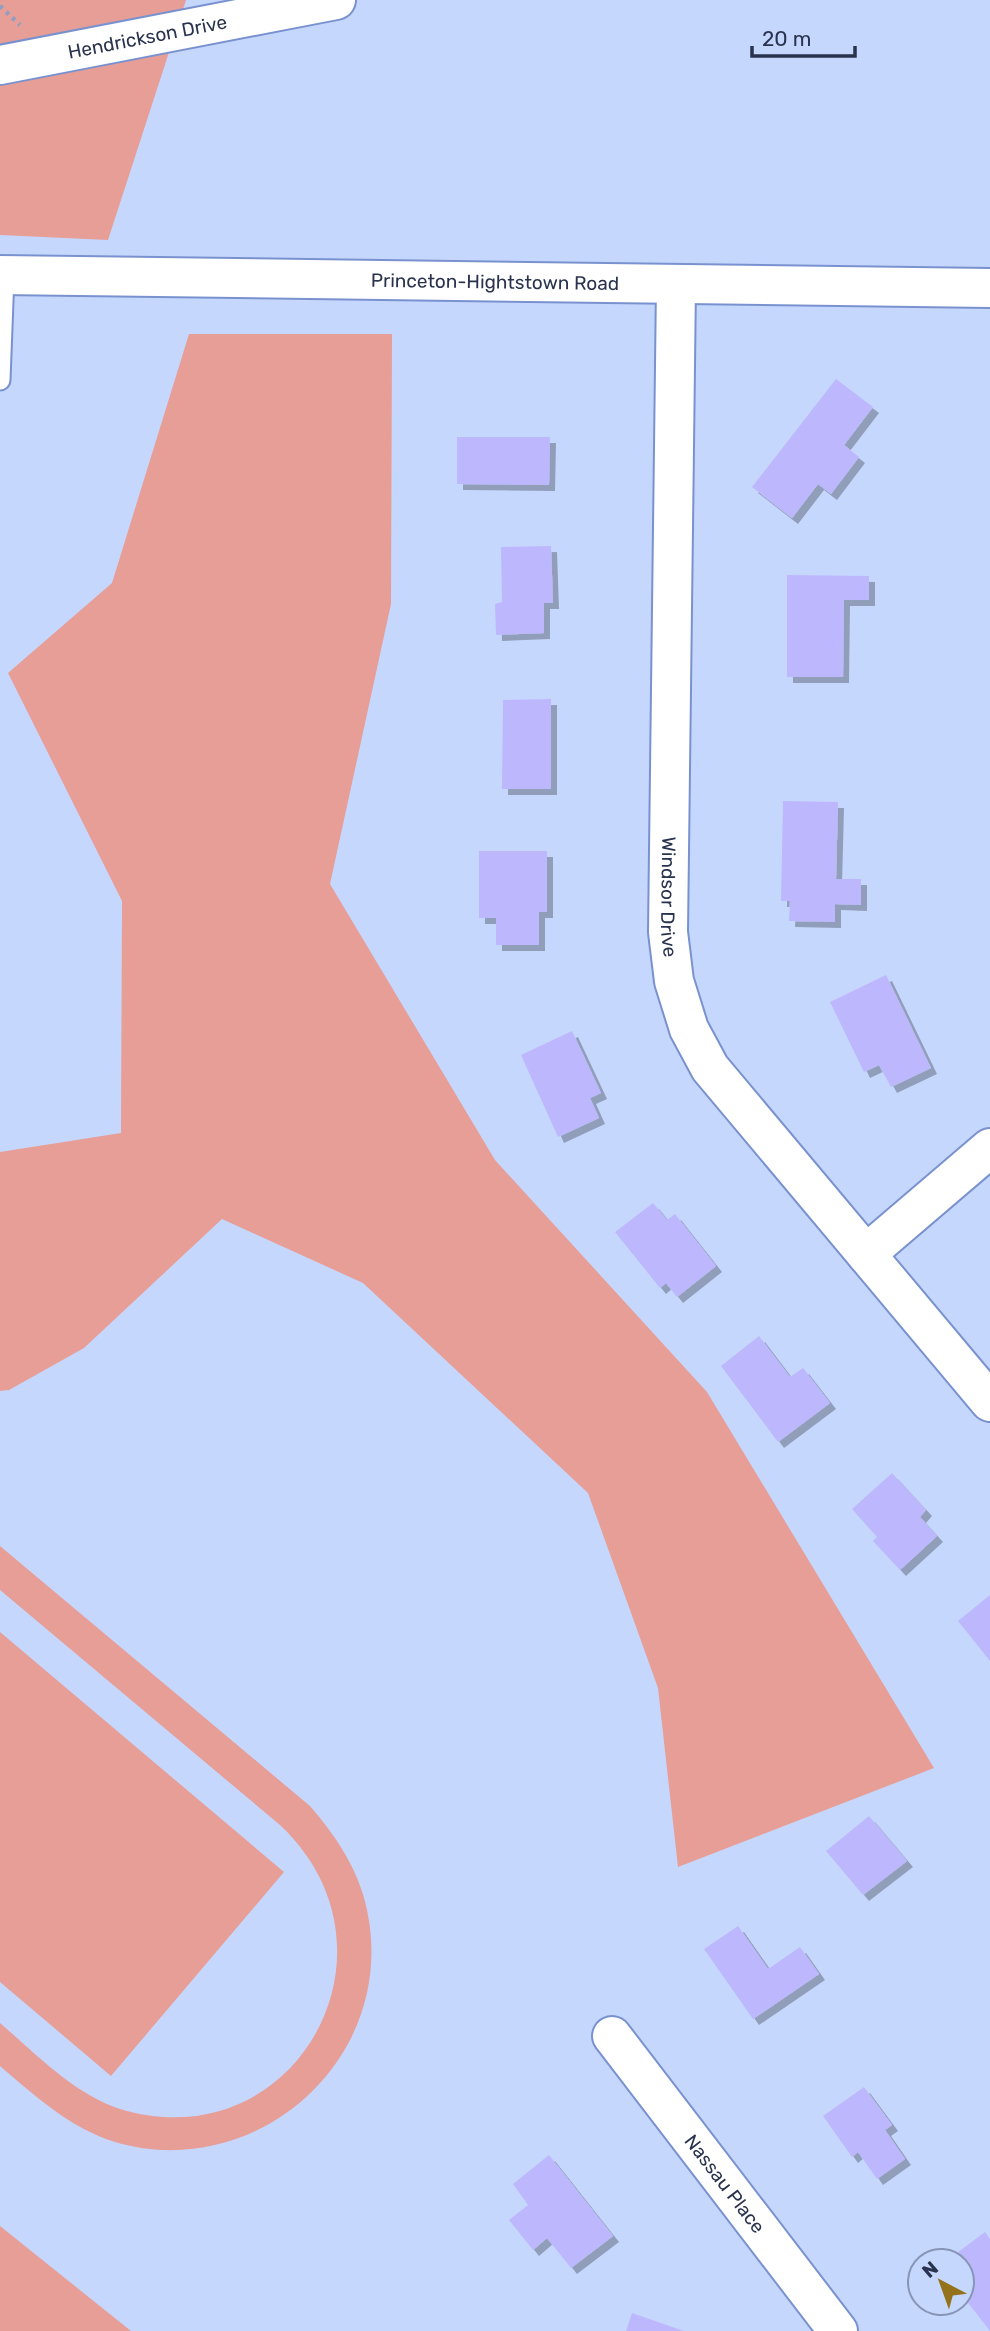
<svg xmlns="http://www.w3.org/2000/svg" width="990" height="2331" viewBox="0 0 990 2331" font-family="Rubik,sans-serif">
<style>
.green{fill:#e69e96}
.building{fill:#bdb8fd;filter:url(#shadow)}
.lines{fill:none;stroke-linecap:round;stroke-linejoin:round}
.service-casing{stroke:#7992cf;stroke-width:23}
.minor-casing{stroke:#7992cf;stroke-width:42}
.primary-casing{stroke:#7992cf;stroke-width:42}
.path{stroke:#909ec1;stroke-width:4.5;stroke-dasharray:3.5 5;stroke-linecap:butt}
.service{stroke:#fff;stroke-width:19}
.minor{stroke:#fff;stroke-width:38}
.primary{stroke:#fff;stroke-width:38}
.labels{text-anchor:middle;stroke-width:5;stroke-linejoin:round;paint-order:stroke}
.street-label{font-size:19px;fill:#29334d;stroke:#c6d7fe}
</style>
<defs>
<filter id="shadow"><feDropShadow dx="6" dy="6" stdDeviation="0" flood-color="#0004"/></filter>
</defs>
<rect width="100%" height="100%" fill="#c6d7fe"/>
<g class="green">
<polygon points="0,0 186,0 108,240 0,235"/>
<polygon points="189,334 392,334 391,604 330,884 495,1160 707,1392 934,1768 678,1867 658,1688 588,1493 363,1283 222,1219 84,1348 9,1390 0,1391 0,1152 121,1133 122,901 8,673 112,583"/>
<path d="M0,1546L310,1806C341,1842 365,1880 370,1928C387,2069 250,2182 115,2142C70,2128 35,2096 0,2066V2023C36,2054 74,2094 120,2109C295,2162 413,1950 280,1825L0,1590Z"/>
<polygon points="0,1632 284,1872 111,2076 0,1982"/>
<polygon points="0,2226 131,2331 0,2331"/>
</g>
<g class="building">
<polygon points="836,379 873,407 844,445 859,457 831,494 818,484 792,518 752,487"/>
<polygon points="457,437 550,437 549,485 457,484"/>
<polygon points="551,546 553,603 544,603 544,633 496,635 495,604 502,602 501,547"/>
<polygon points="787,575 869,576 869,600 844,600 843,677 787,677"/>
<polygon points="551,699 551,789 502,789 503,700"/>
<polygon points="783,801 838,802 836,879 861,879 861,905 835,904 835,922 789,921 790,901 781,901"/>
<polygon points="479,851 547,851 547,912 539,912 539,945 496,945 496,918 479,918"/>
<polygon points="886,975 931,1068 891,1087 879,1065 864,1072 830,1002"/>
<polygon points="572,1031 601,1093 590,1098 599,1118 558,1137 521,1055"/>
<polygon points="653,1203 667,1220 675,1214 716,1266 677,1297 666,1283 660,1288 615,1232"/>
<polygon points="759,1336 790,1377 803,1368 830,1403 778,1442 721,1366"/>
<polygon points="892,1473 926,1510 920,1517 937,1536 900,1570 873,1541 877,1537 852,1509"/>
<polygon points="990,1595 990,1661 958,1621"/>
<polygon points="869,1816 907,1861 863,1895 826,1851"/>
<polygon points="738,1926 768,1969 800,1947 819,1974 753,2019 704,1949"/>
<polygon points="864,2087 892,2125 885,2130 905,2159 877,2179 858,2152 852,2157 823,2116"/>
<polygon points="549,2155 613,2236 571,2268 547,2238 533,2250 509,2220 528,2205 513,2184"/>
<polygon points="985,2232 990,2239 990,2331 962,2295 962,2261 946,2261"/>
<polygon points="632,2313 684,2331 626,2331"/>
</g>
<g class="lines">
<g class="service-casing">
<polyline id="service" points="0,380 4,275"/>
</g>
<g class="minor-casing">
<g id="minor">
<path id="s1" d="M0,65L336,0"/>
<path id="s2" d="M676,285L668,932L674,981L689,1029L710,1068L990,1402"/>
<polyline points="866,1254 990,1148"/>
<path id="s3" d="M612,2036L838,2331"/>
</g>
</g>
<g class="primary-casing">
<g id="primary">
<path id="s4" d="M0,275L990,288"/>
</g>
</g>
<polyline class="path" points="0,6 20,25"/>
<use href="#service" class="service"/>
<use href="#minor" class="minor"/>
<use href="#primary" class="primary"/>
</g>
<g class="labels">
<g class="street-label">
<text dy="7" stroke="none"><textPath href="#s1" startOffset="150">Hendrickson Drive</textPath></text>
<text dy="7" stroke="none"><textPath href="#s4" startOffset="495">Princeton-Hightstown Road</textPath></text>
<text dy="7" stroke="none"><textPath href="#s2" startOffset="612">Windsor Drive</textPath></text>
<text dy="7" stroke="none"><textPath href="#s3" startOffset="186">Nassau Place</textPath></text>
</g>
</g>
<g transform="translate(941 2282) rotate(319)"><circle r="33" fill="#c6d7fe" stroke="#8795b7" stroke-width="2"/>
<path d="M0-5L12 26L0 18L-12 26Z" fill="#937219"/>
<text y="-10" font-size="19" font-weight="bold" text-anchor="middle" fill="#29334d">N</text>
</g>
<path d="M752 46v10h103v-10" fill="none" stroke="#29334d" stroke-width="3.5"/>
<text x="762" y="46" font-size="21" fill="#29334d" stroke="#c6d7fe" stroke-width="5" paint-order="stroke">20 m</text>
</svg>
